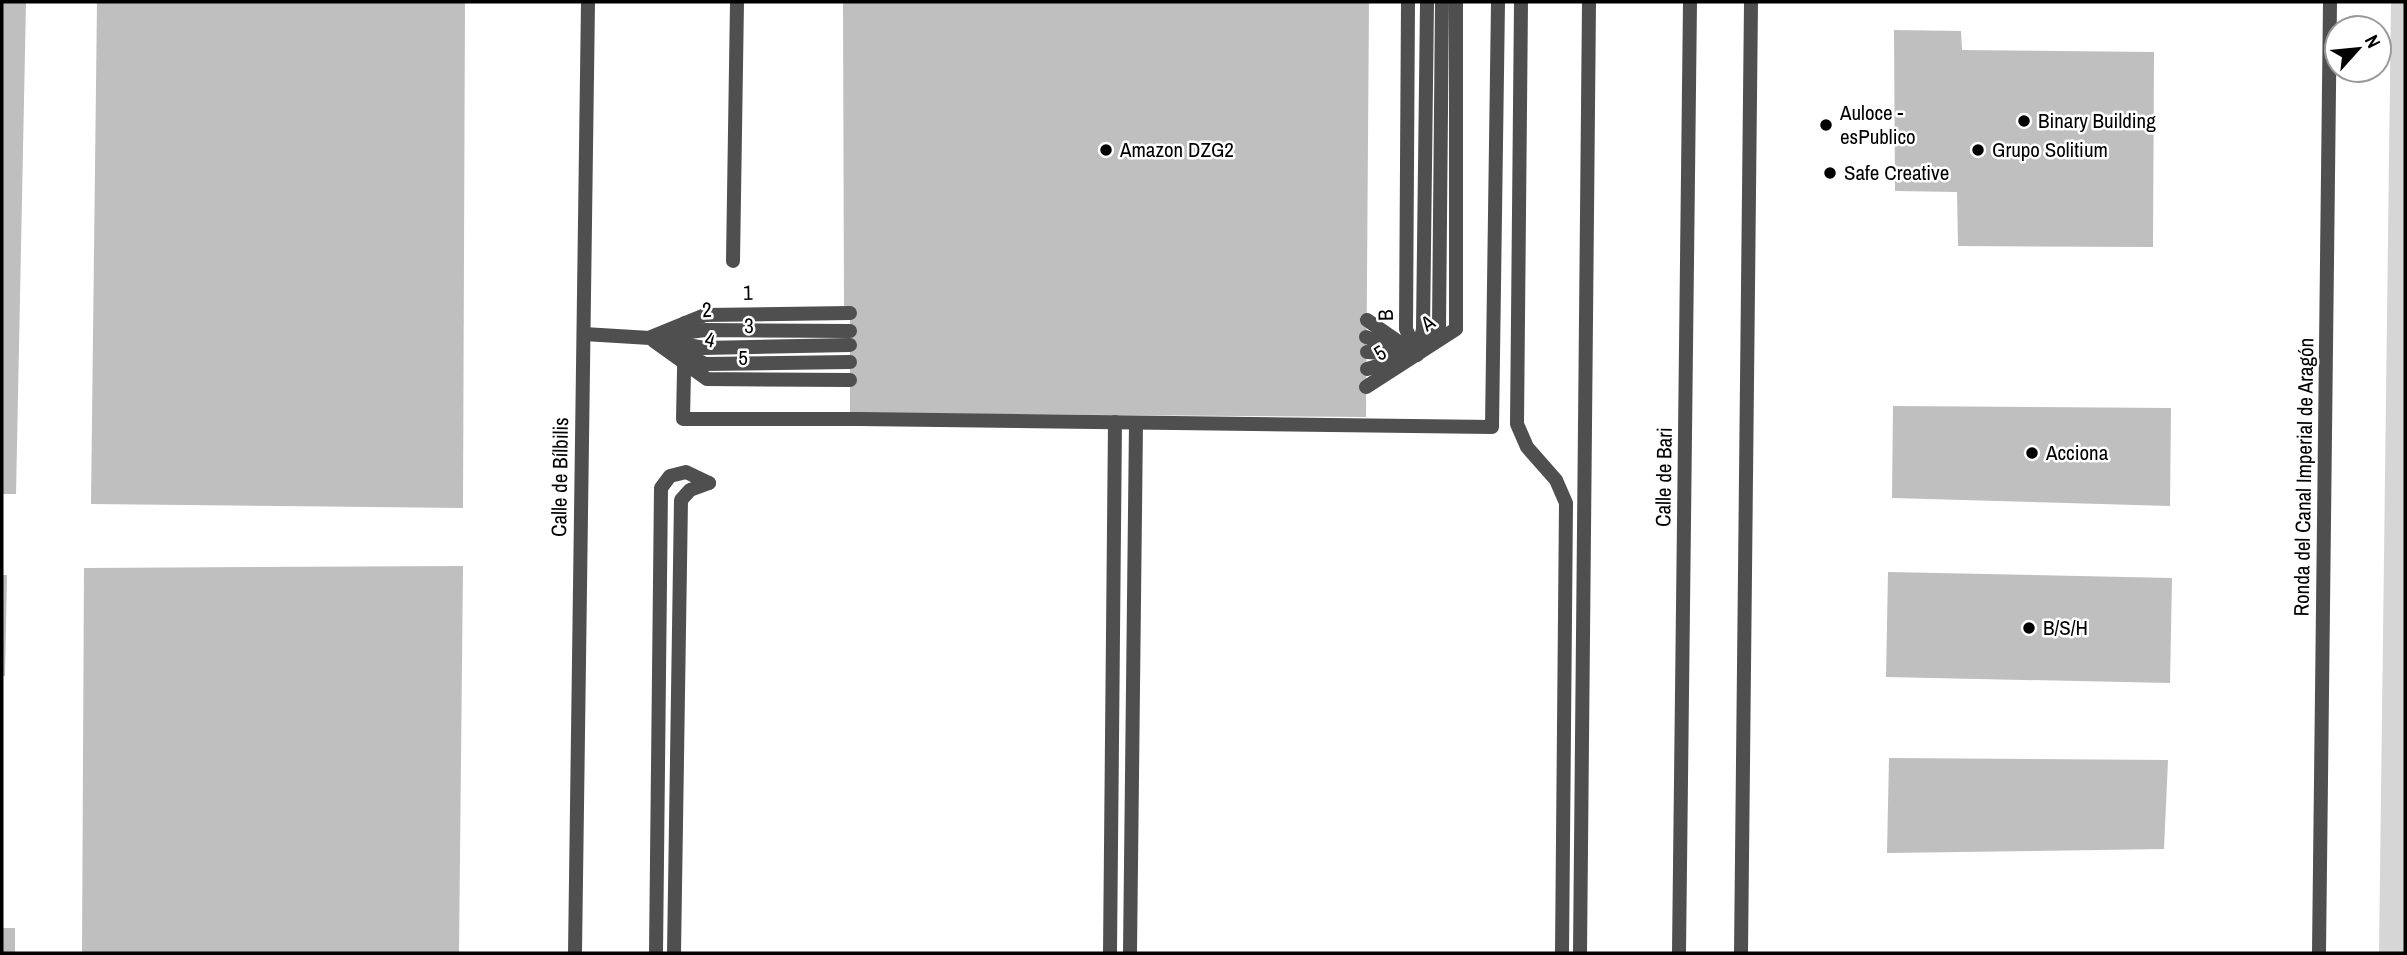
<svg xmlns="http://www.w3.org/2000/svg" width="2407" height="955" viewBox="0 0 2407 955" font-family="'Archivo Narrow',sans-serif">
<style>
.green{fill:#d6d6d6}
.building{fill:#bfbfbf}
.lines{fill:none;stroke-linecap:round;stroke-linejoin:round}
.lane{stroke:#4f4f4f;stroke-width:14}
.street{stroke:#4f4f4f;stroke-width:14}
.poi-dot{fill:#000;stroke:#fff;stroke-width:2.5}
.labels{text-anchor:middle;stroke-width:5;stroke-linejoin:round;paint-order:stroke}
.poi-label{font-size:21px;fill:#000;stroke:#fff;text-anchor:start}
.street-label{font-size:21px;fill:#000;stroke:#fff}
</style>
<rect width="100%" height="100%" fill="#fff"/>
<polygon class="green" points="2391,2 2405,2 2405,953 2379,953"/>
<g class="building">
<polygon points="2,2 26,2 16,494 2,494"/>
<polygon points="97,2 465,2 463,508 91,504"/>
<polygon points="843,2 1369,2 1366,417 850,413 850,313 844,305"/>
<polygon points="1894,30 1961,31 1962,50 2154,52 2153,247 1958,246 1957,192 1895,191"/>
<polygon points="1893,406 2171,408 2170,506 1892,498"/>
<polygon points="463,566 459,953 82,953 84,568"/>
<polygon points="1888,572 2172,578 2170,683 1886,677"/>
<polygon points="2,575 7,575 5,676 2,676"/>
<polygon points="1889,758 2168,760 2164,849 1887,853"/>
<rect x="2" y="928" width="13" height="25"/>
</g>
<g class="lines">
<g class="lane">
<polyline points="1408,2 1406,329 1417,355"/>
<polyline points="1521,2 1517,424 1527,447 1556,480 1566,503 1562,953"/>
<polyline points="733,261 737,2"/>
<polyline points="1367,320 1416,354"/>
<polyline points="685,323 683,419 859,419 1492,427 1498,2"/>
<polyline points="584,334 650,338 704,348 850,345"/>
<polyline points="675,334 705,330 850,331"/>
<polyline points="651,337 705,315 850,313"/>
<polyline points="1366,337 1399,349"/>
<polyline points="654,341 707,379 850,380"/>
<polyline points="1427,343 1439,328 1442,2"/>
<polyline points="1418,350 1423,329 1427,2"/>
<polyline points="680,351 705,364 850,362"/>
<polyline points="1367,352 1398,354"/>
<polyline points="1367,369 1402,359"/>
<polyline points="1366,387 1456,329 1456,2"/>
<polyline points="656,953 661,488 670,476 686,472 709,483"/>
<polyline points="674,953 681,500 690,490 709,483"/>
<polyline points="1110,953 1115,422"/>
<polyline points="1130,953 1136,423"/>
<polyline points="1580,953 1589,2"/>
</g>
<g class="street">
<polyline points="575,953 588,2"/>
<polyline points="1679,953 1690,2"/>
<polyline points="1741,953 1751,2"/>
<polyline points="2319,953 2330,2"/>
</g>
</g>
<g class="poi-dot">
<circle cx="2024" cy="121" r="7"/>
<circle cx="1826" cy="125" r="7"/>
<circle cx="1106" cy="150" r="7"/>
<circle cx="1978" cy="150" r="7"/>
<circle cx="1830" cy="173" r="7"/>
<circle cx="2032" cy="453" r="7"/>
<circle cx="2029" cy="628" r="7"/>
</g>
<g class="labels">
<g class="poi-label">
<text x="1840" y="120">Auloce -<tspan x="1840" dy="24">esPublico</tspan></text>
<text x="2038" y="128">Binary Building</text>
<text x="1120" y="157">Amazon DZG2</text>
<text x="1992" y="157">Grupo Solitium</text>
<text x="1844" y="180">Safe Creative</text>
<text x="2046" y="460">Acciona</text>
<text x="2043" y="635">B/S/H</text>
</g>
<g class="street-label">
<text transform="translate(748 293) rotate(-1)" y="7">1</text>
<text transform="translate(707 310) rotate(-3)" y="7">2</text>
<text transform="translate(1386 315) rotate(-91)" y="7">B</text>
<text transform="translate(1428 323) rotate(-33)" y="7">A</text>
<text transform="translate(749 326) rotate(-1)" y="7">3</text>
<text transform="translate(710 340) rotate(13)" y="7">4</text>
<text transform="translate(1380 353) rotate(-32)" y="7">5</text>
<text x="743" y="365">5</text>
<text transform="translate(560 477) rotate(-89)" y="7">Calle de Bílbilis</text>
<text transform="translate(1664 477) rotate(-89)" y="7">Calle de Bari</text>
<text transform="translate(2304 477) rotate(-89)" y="7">Ronda del Canal Imperial de Aragón</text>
</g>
</g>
<rect width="2407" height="955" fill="none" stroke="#000000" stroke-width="7"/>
<g transform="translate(2358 49) rotate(63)"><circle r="33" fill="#ffffff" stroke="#999999" stroke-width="2"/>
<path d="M0-5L12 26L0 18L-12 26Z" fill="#000000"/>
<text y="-10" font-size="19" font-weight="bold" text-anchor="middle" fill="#000000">N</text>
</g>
</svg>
